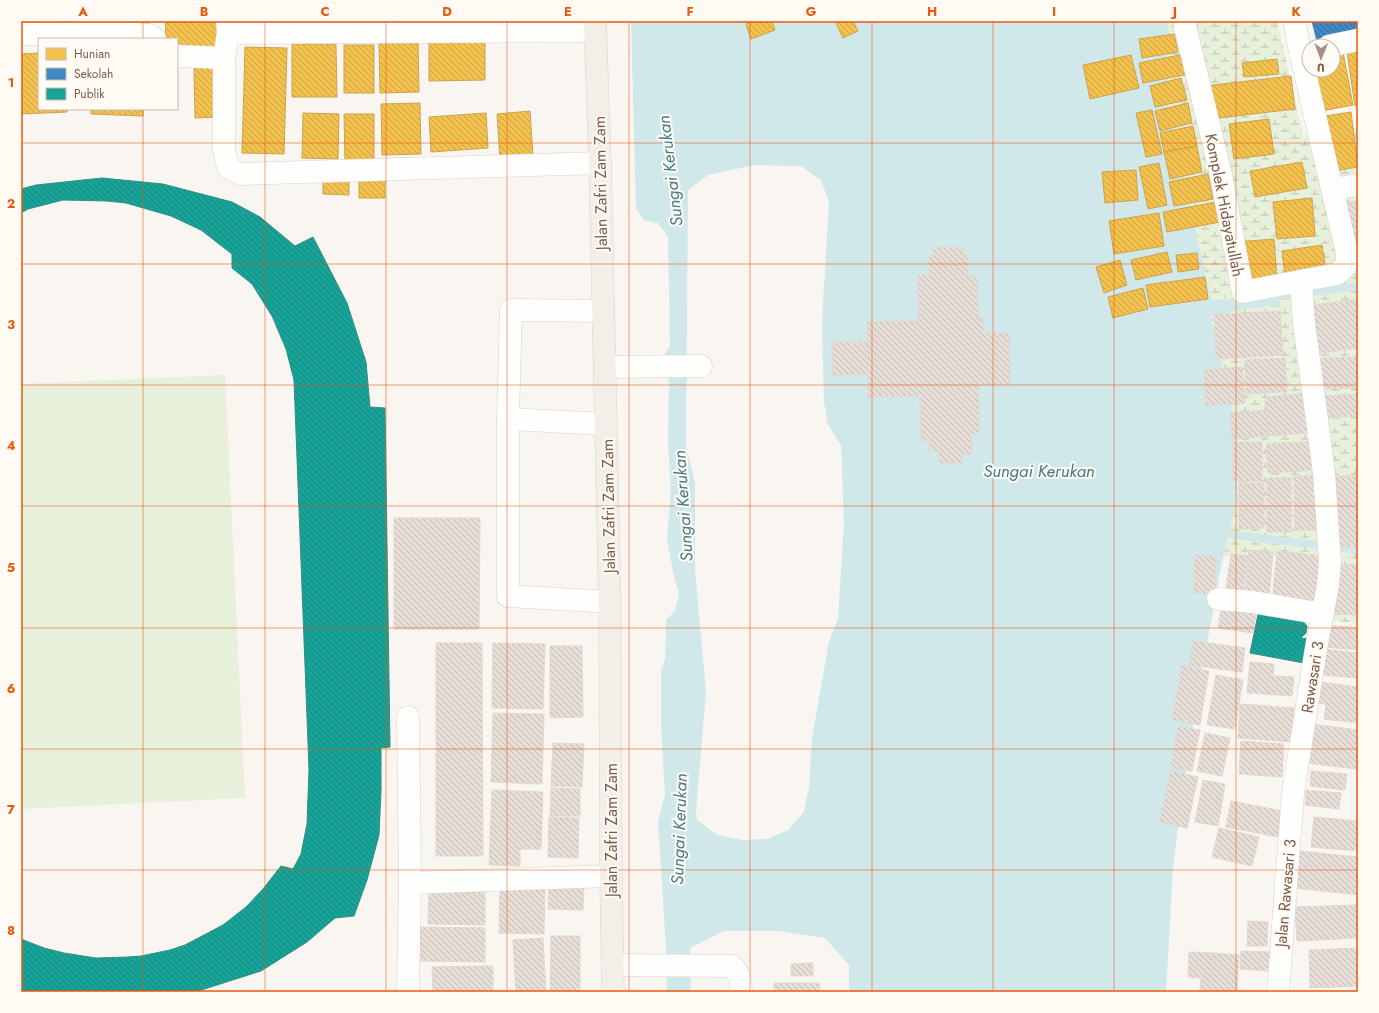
<svg xmlns="http://www.w3.org/2000/svg" width="1379" height="1013" viewBox="0 0 1379 1013" font-family="Jost,sans-serif">
<style>
.wetland{fill:url(#wetland-marsh)}
.pitch{fill:#e7f0db}
.water{fill:#d0e8ea;fill-rule:evenodd}
.homes{fill:url(#homes-back-hatch);stroke:#cea34e}
.schools{fill:url(#schools-back-hatch);stroke:#517ba1}
.public{fill:url(#public-back-hatch);stroke:#358e82}
.lines{fill:none;stroke-linecap:round;stroke-linejoin:round}
.stream{stroke:#d0e8ea;stroke-width:8}
.building{fill:url(#building-back-hatch);stroke:#e2d8d2}
.minor-casing{stroke:#d7d1cb;stroke-width:23}
.major-casing{stroke:#dad1cc;stroke-width:23}
.minor{stroke:#fefefd;stroke-width:22}
.major{stroke:#f3eee8;stroke-width:22}
.grid{fill:none;stroke:#e8590c;stroke-width:1;stroke-opacity:0.55}
.labels{text-anchor:middle;stroke-width:4;stroke-linejoin:round;paint-order:stroke}
.street-label{font-size:16px;fill:#7a5c4d;stroke:#fffaf3}
.water-label{font-size:17px;font-style:italic;fill:#437c86;stroke:#fffaf3}
.neatline{fill:none;stroke:#e8590c;stroke-width:1.5}
.grid-label{font-size:13px;text-anchor:middle;font-weight:bold;fill:#e8590c}
</style>
<defs>
<pattern id="wetland-marsh" width="20" height="14" patternUnits="userSpaceOnUse"><rect width="20" height="14" fill="#e7f0db"/><path d="M1 5h8M5 5V1M11 12h8M15 12V8" fill="none" stroke="#c0c6b4"/></pattern>
<pattern id="homes-back-hatch" width="6" height="6" patternUnits="userSpaceOnUse"><rect width="6" height="6" fill="#f2c14e"/><path d="M-1 5l2 2M0 0l6 6M5-1l2 2" fill="none" stroke="#c9a043"/></pattern>
<pattern id="schools-back-hatch" width="6" height="6" patternUnits="userSpaceOnUse"><rect width="6" height="6" fill="#3f88c5"/><path d="M-1 5l2 2M0 0l6 6M5-1l2 2" fill="none" stroke="#386d9a"/></pattern>
<pattern id="public-back-hatch" width="6" height="6" patternUnits="userSpaceOnUse"><rect width="6" height="6" fill="#17a398"/><path d="M-1 5l2 2M0 0l6 6M5-1l2 2" fill="none" stroke="#1a887e"/></pattern>
<pattern id="building-back-hatch" width="6" height="6" patternUnits="userSpaceOnUse"><rect width="6" height="6" fill="#e6ded7"/><path d="M-1 5l2 2M0 0l6 6M5-1l2 2" fill="none" stroke="#bfb7b1"/></pattern>
</defs>
<rect width="100%" height="100%" fill="#f9f5f0"/>
<polygon class="wetland" points="1168,21 1277,21 1303,135 1358,128 1358,623 1328,621 1335,553 1223,557 1238,498 1234,417 1209,317 1244,309 1280,305 1279,296 1236,297 1211,299 1168,107"/>
<polygon class="pitch" points="225,375 245,798 21,809 21,384"/>
<path class="water" d="M631,21H1168V107L1211,299L1279,296L1280,305L1244,309L1210,317L1234,417L1238,498L1223,557L1199,687L1181,803L1173,868L1166,992H849V965L825,938L778,931H724L690,948L691,992H667L666,948L658,822L665,795L661,725V671L665,659L666,620L675,611L679,594L673,572L667,539L671,491L668,443L669,382L664,355L670,347L668,237L658,223L644,220L636,209ZM755,165L801,166L821,180L829,202L822,322L824,401L828,425L841,445L844,523L838,619L829,642L812,738L809,787L804,812L788,830L767,839L742,840L717,835L697,820L696,812L706,692L695,569V483L686,446L688,190L708,175Z"/>
<g class="homes">
<rect x="21" y="21" width="41" height="3"/>
<polygon points="70,21 148,21 148,27 70,25"/>
<polygon points="166,21 217,21 217,47 177,47 177,39 165,39"/>
<polygon points="753,21 772,21 775,30 751,39 746,24"/>
<polygon points="835,21 853,21 858,31 843,38"/>
<polygon points="1174,34 1178,52 1142,58 1139,39"/>
<polygon points="379,42 418,42 419,92 380,93"/>
<polygon points="429,42 485,42 485,80 429,81"/>
<polygon points="292,44 336,44 337,97 292,97"/>
<rect x="344" y="45" width="30" height="48"/>
<polygon points="245,47 287,48 284,154 242,153"/>
<polygon points="1342,47 1353,105 1316,112 1309,70 1333,70 1333,49"/>
<polygon points="1358,51 1358,105 1355,106 1347,52"/>
<polygon points="39,53 39,109 67,109 67,112 21,114 21,54"/>
<polygon points="1185,54 1189,74 1143,83 1139,63"/>
<polygon points="1131,55 1139,88 1090,99 1083,65"/>
<polygon points="1277,59 1279,74 1244,77 1242,63"/>
<polygon points="220,67 221,117 195,118 194,68"/>
<polygon points="1291,76 1295,109 1210,119 1205,86"/>
<polygon points="1181,78 1187,100 1155,107 1150,86"/>
<polygon points="420,103 421,154 382,155 381,104"/>
<polygon points="1188,103 1192,123 1160,131 1155,111"/>
<polygon points="91,109 143,109 143,116 91,114"/>
<polygon points="1152,110 1162,154 1146,157 1136,113"/>
<polygon points="530,111 533,157 500,159 497,114"/>
<polygon points="1351,112 1358,167 1334,171 1325,116"/>
<polygon points="303,113 339,114 338,159 302,158"/>
<polygon points="486,113 488,148 431,152 429,117"/>
<polygon points="344,114 374,114 374,160 345,161"/>
<polygon points="1269,119 1274,154 1234,159 1229,124"/>
<polygon points="1193,126 1197,146 1164,152 1160,133"/>
<polygon points="1197,146 1202,172 1170,179 1164,152"/>
<polygon points="1302,162 1307,188 1255,197 1250,171"/>
<polygon points="1159,163 1167,205 1148,209 1139,167"/>
<polygon points="1136,170 1138,200 1105,203 1102,172"/>
<polygon points="323,174 349,175 349,195 323,194"/>
<polygon points="1208,174 1213,199 1174,206 1169,182"/>
<rect x="359" y="180" width="26" height="18"/>
<polygon points="1312,198 1315,236 1277,239 1273,202"/>
<polygon points="1216,202 1220,222 1167,232 1163,212"/>
<polygon points="1159,213 1164,246 1114,254 1109,221"/>
<polygon points="1274,239 1277,281 1237,284 1235,242"/>
<polygon points="1322,245 1326,271 1285,276 1282,251"/>
<polygon points="1167,252 1172,272 1136,280 1131,260"/>
<polygon points="1197,253 1199,269 1178,272 1176,255"/>
<polygon points="1120,260 1127,285 1104,293 1096,267"/>
<polygon points="1205,277 1208,299 1150,307 1146,285"/>
<polygon points="1143,288 1148,309 1113,318 1108,297"/>
</g>
<polygon class="schools" points="1312,21 1358,21 1358,31 1317,41"/>
<g class="public">
<polygon points="102,178 163,184 232,202 260,217 295,246 313,237 347,303 366,362 370,407 385,408 390,747 381,748 381,791 379,835 367,880 354,916 335,918 307,942 261,971 195,992 21,992 21,939 44,948 64,953 96,958 128,957 141,956 170,950 185,945 223,925 246,907 263,889 281,866 293,869 301,854 307,824 309,769 294,380 286,349 272,316 252,284 232,268 232,254 201,230 171,216 126,203 107,201 63,200 28,209 21,213 21,189 36,185"/>
<polygon points="1260,605 1301,619 1307,626 1306,633 1301,638 1308,639 1304,663 1250,653"/>
</g>
<g class="lines">
<g class="stream">
<polyline points="1277,296 1358,286"/>
<polyline points="1218,533 1358,550"/>
</g>
</g>
<g class="building">
<polygon points="1358,201 1358,234 1349,235 1343,203"/>
<polygon points="1358,238 1358,273 1350,240"/>
<polygon points="933,247 963,247 963,255 968,255 968,276 977,276 978,317 983,317 984,333 1009,333 1010,384 978,385 979,434 971,434 972,454 962,454 962,463 940,463 939,451 929,451 929,441 921,441 920,396 868,397 868,374 833,375 832,342 868,342 867,322 919,321 918,275 929,275 929,256 933,256"/>
<polygon points="1358,299 1358,348 1314,354 1308,306"/>
<polygon points="1280,311 1283,355 1216,359 1214,315"/>
<polygon points="1358,357 1358,388 1323,389 1321,358"/>
<polygon points="1285,358 1287,392 1246,394 1245,360"/>
<polygon points="1242,367 1245,403 1206,405 1204,370"/>
<polygon points="1306,393 1310,433 1268,436 1265,397"/>
<polygon points="1358,394 1358,416 1325,418 1324,396"/>
<polygon points="1266,410 1268,436 1232,439 1230,413"/>
<polygon points="1315,441 1317,470 1268,473 1266,444"/>
<rect x="1233" y="442" width="29" height="39"/>
<polygon points="1294,476 1316,476 1316,530 1295,530"/>
<polygon points="1332,476 1358,476 1357,547 1331,546"/>
<rect x="1267" y="478" width="24" height="54"/>
<polygon points="1239,483 1264,483 1264,528 1239,529"/>
<polygon points="394,518 480,518 479,629 394,629"/>
<polygon points="1249,550 1273,552 1269,598 1245,597"/>
<polygon points="1277,551 1324,556 1319,606 1272,602"/>
<polygon points="1231,554 1248,556 1243,598 1225,595"/>
<polygon points="1195,555 1216,556 1215,594 1194,593"/>
<polygon points="1337,564 1358,565 1358,615 1334,614"/>
<polygon points="1222,603 1257,608 1253,633 1218,628"/>
<polygon points="1327,625 1358,628 1358,650 1324,647"/>
<polygon points="1193,641 1245,648 1242,672 1190,665"/>
<polygon points="436,643 482,643 483,856 436,856"/>
<polygon points="493,643 545,644 543,709 492,708"/>
<polygon points="550,646 582,646 583,717 550,718"/>
<polygon points="1323,649 1358,653 1358,678 1320,675"/>
<polygon points="1250,662 1274,664 1273,676 1294,677 1292,696 1247,693"/>
<polygon points="1182,666 1209,671 1200,725 1172,720"/>
<polygon points="1216,675 1243,680 1235,729 1207,725"/>
<polygon points="1319,682 1358,687 1358,723 1324,719 1326,704 1317,703"/>
<polygon points="1240,704 1294,708 1292,742 1238,738"/>
<polygon points="493,713 544,714 542,784 491,782"/>
<polygon points="1311,724 1358,730 1357,769 1306,763"/>
<polygon points="1178,727 1200,730 1192,771 1171,768"/>
<polygon points="1205,733 1230,738 1222,776 1197,771"/>
<polygon points="1241,741 1284,744 1282,777 1239,774"/>
<polygon points="553,743 584,744 582,787 551,786"/>
<polygon points="1171,771 1198,777 1187,828 1160,822"/>
<polygon points="1311,771 1347,774 1345,790 1310,786"/>
<polygon points="1203,780 1225,784 1218,826 1195,822"/>
<polygon points="551,788 580,789 580,816 550,816"/>
<polygon points="492,790 543,792 541,849 520,849 520,866 489,865"/>
<polygon points="1306,790 1341,793 1339,809 1305,805"/>
<polygon points="1231,801 1283,811 1278,837 1226,827"/>
<polygon points="549,817 579,818 578,858 548,857"/>
<polygon points="1314,817 1358,821 1358,851 1311,847"/>
<polygon points="1219,828 1259,837 1252,866 1212,857"/>
<polygon points="1299,851 1358,857 1358,895 1295,888"/>
<polygon points="500,881 545,882 544,934 499,933"/>
<polygon points="549,882 584,883 583,910 548,909"/>
<polygon points="429,891 485,891 485,925 428,924"/>
<polygon points="1358,905 1358,938 1297,941 1295,907"/>
<polygon points="1248,921 1268,922 1267,946 1247,946"/>
<polygon points="416,927 485,928 485,962 416,961"/>
<polygon points="551,936 580,936 580,992 550,992"/>
<polygon points="543,938 546,992 516,992 513,940"/>
<polygon points="1358,948 1358,986 1310,988 1309,950"/>
<polygon points="1241,951 1270,952 1269,971 1240,969"/>
<polygon points="1189,952 1213,953 1211,991 1200,990 1201,978 1188,977"/>
<polygon points="1213,953 1239,955 1237,992 1211,991"/>
<polygon points="813,963 813,976 791,976 791,964"/>
<polygon points="493,966 493,992 433,992 432,967"/>
<polygon points="774,983 819,983 820,992 774,992"/>
</g>
<g class="lines">
<g class="minor-casing">
<g id="minor">
<polyline points="227,21 228,33 224,58 224,149 228,167 234,171 241,174 600,163"/>
<path d="M1185,26L1221,175L1243,292L1337,274C1345,268 1348,264 1347,253L1300,52L1294,21"/>
<polyline points="228,33 595,31"/>
<polyline points="21,34 137,34 149,35 155,39"/>
<polyline points="1329,46 1358,40"/>
<polyline points="177,56 224,58"/>
<polyline points="1332,189 1358,185"/>
<polyline points="603,311 511,310 508,419 508,596 610,602"/>
<polyline points="605,367 701,366"/>
<polyline points="508,419 606,424"/>
<polyline points="1218,599 1253,602 1323,614"/>
<polyline points="408,717 410,883"/>
<path d="M612,965L732,966C740,974 741,981 741,992"/>
<polyline points="408,992 410,883 611,876"/>
<polyline points="1278,992 1293,793 1316,649 1328,585 1330,561 1324,473 1304,323 1301,281"/>
</g>
</g>
<g class="major-casing">
<polyline id="major" points="595,21 600,163 610,610 611,876 613,992"/>
</g>
<use href="#minor" class="minor"/>
<use href="#major" class="major"/>
</g>
<path class="grid" d="M143,21V39M265,21V992M386,21V992M507,21V992M629,21V992M750,21V992M872,21V992M993,21V992M1114,21V992M1236,21V992M143,109V992M21,143H1358M21,264H1358M21,385H1358M21,506H1358M21,628H1358M21,749H1358M21,870H1358"/>
<g class="labels">
<g class="street-label">
<text transform="translate(600 183) rotate(-91)" y="6">Jalan Zafri Zam Zam</text>
<text transform="translate(1225 205) rotate(79)" y="6">Komplek Hidayatullah</text>
<text transform="translate(608 506) rotate(-91)" y="6">Jalan Zafri Zam Zam</text>
<text transform="translate(1312 677) rotate(-81)" y="6">Rawasari 3</text>
<text transform="translate(611 830) rotate(-90)" y="6">Jalan Zafri Zam Zam</text>
<text transform="translate(1285 893) rotate(-85)" y="6">Jalan Rawasari 3</text>
</g>
<g class="water-label">
<text transform="translate(670 171) rotate(-97)" y="6">Sungai Kerukan</text>
<text x="1039" y="477">Sungai Kerukan</text>
<text transform="translate(683 506) rotate(-94)" y="6">Sungai Kerukan</text>
<text transform="translate(679 829) rotate(-88)" y="6">Sungai Kerukan</text>
</g>
</g>
<rect width="1379" height="1013" fill="none" stroke="#fffaf3" stroke-width="44"/>
<rect x="38" y="38" width="140" height="72" fill="#fffaf3" stroke="#cabbb1"/>
<rect x="46" y="48" width="20" height="12" fill="#f2c14e" stroke="#cabbb1"/>
<text x="74" y="58" font-size="12" fill="#7a5c4d">Hunian</text>
<rect x="46" y="68" width="20" height="12" fill="#3f88c5" stroke="#cabbb1"/>
<text x="74" y="78" font-size="12" fill="#7a5c4d">Sekolah</text>
<rect x="46" y="88" width="20" height="12" fill="#17a398" stroke="#cabbb1"/>
<text x="74" y="98" font-size="12" fill="#7a5c4d">Publik</text>
<g transform="translate(1321 58) rotate(181)"><circle r="19" fill="#fffaf3" stroke="#cabbb1"/>
<path d="M0-3L7 15L0 10L-7 15Z" fill="#a69286"/>
<text y="-6" font-size="11" font-weight="bold" text-anchor="middle" fill="#7a5c4d">U</text>
</g>
<rect x="22" y="22" width="1335" height="969" class="neatline"/>
<g class="grid-label">
<text x="83" y="16">A</text>
<text x="204" y="16">B</text>
<text x="325" y="16">C</text>
<text x="447" y="16">D</text>
<text x="568" y="16">E</text>
<text x="690" y="16">F</text>
<text x="811" y="16">G</text>
<text x="932" y="16">H</text>
<text x="1054" y="16">I</text>
<text x="1175" y="16">J</text>
<text x="1296" y="16">K</text>
<text x="11" y="87">1</text>
<text x="11" y="208">2</text>
<text x="11" y="329">3</text>
<text x="11" y="450">4</text>
<text x="11" y="572">5</text>
<text x="11" y="693">6</text>
<text x="11" y="814">7</text>
<text x="11" y="935">8</text>
</g>
</svg>
